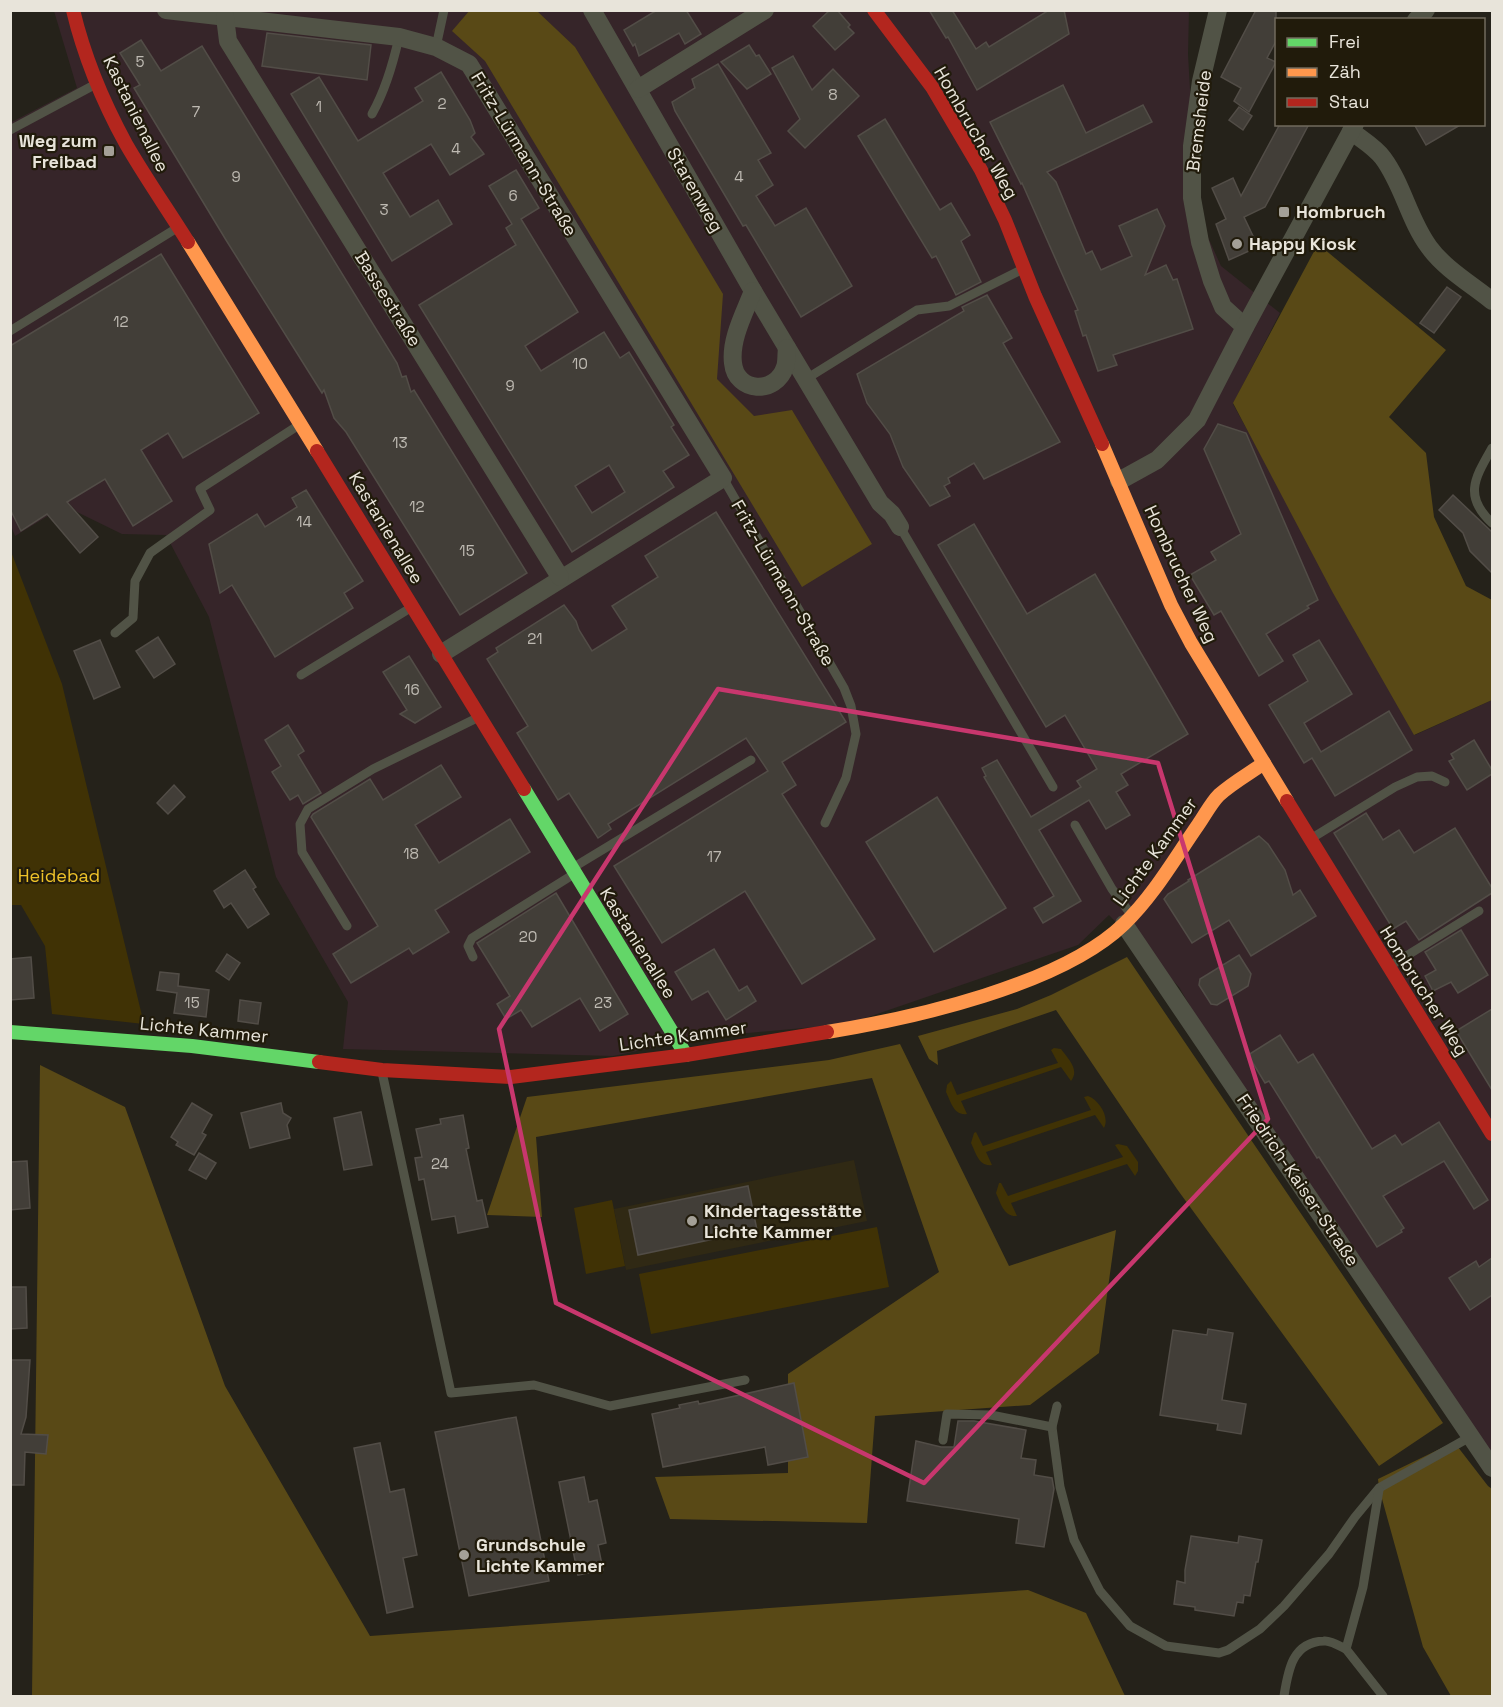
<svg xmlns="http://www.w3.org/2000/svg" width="1503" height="1707" viewBox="0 0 1503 1707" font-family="'Space Grotesk',sans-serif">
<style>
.industrial{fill:#362529}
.built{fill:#302914}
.green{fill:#403205}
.forest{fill:#594916}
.building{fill:#423e38;stroke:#524d47;stroke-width:1.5;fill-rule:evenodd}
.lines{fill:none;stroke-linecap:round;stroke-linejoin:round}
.lane{stroke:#515346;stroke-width:9}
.street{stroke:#515346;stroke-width:18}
.fast{stroke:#63d668;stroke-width:14}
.slow{stroke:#ff974d;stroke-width:14}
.jam{stroke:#b3261e;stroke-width:14}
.marked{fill:none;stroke:#c8376e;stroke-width:4.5;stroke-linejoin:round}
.poi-dot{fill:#a4a097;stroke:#211b0b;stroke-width:2}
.labels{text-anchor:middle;stroke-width:4.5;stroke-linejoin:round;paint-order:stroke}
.number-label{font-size:15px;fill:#bebab2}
.street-label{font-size:18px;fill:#e8e4da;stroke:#211b0b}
.poi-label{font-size:18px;font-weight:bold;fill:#e8e4da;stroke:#211b0b;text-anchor:start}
.park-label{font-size:18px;fill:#edc129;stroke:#211b0b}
</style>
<rect width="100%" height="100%" fill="#25221a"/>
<polygon class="industrial" points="54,11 1189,11 1188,54 1197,213 1221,266 1280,313 1233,404 1415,735 1492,700 1492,1457 1304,1203 1179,987 1109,915 1078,945 848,1024 704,1037 613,1056 343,1049 348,1002 276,877 209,617 166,535 122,534 77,512 69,503 15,536 11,526 10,123 77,88"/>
<polygon class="built" points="854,1160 867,1221 626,1270 614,1209"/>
<g class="green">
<polygon points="10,549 62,684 144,1024 52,1014 45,946 21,905 11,905"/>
<path d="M1054,1048L1061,1049C1068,1059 1080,1069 1071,1081L1061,1067L961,1101L967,1114C954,1116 951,1102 946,1092L947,1085L951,1081L957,1095L1058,1063L1051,1050Z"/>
<path d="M1088,1096C1099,1100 1110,1117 1104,1128L1095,1115L986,1152L992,1165C979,1167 976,1153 971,1143L974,1133L976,1132L983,1146L1091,1110L1084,1097Z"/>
<path d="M1118,1144L1127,1146L1138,1162V1171L1135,1176L1127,1164L1011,1203L1017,1216C1004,1217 1001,1204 996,1193L999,1183H1001L1008,1196L1123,1157L1115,1145Z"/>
<polygon points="612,1200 625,1266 586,1274 574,1208"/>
<polygon points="877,1227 889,1287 651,1334 639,1274"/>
</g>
<g class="forest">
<polygon points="470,10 537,11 575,47 723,294 717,379 754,416 792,410 872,544 802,587 485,61 452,31"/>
<polygon points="1318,244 1446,350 1389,417 1426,453 1434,517 1466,586 1492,600 1492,700 1414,735 1333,593 1233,403"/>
<polygon points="1127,957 1443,1423 1379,1466 1177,1189 1056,1010 937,1051 938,1065 929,1059 918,1036 1017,1009 1051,995"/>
<polygon points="900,1044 1009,1266 1116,1230 1099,1353 1030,1405 875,1416 867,1523 670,1519 655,1477 788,1473 788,1374 939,1272 872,1078 536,1137 542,1217 487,1215 527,1097 829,1060"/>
<polygon points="40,1065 125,1107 225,1386 370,1636 1028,1590 1086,1613 1125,1696 32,1696"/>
<polygon points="1454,1442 1488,1486 1492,1489 1492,1696 1451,1696 1423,1647 1379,1488 1378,1479"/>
</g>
<g class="building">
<polygon points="657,10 686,10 701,34 685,44 679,33 639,56 635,44 633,46 624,30"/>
<polygon points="830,10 837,10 850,25 848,27 854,33 835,50 813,26"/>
<polygon points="929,10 952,10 976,49 986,42 989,47 1049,10 1064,10 1069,34 977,90 948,37 946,38"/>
<polygon points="1256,10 1276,10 1276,41 1267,58 1276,62 1249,112 1234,101 1241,88 1221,77"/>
<polygon points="267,33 371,45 367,80 262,66"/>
<polygon points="141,40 161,71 202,46 397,363 402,377 406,376 411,392 414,390 527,573 460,615 346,432 334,418 324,390 322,393 226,240 134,88 140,85 120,53"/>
<polygon points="749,45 756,56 759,55 771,74 747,89 721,62"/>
<polygon points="793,56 812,90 833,69 859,96 805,148 788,131 800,119 772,68"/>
<polygon points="718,64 771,153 758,160 773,185 756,196 775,226 806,208 852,286 801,317 746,225 743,226 675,111 672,102 695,88 692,79"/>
<polygon points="441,72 470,120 475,133 471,137 484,154 450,175 431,144 383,173 410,217 438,200 452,224 392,261 291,94 319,77 358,141 423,101 415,88"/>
<polygon points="1063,85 1086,133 1143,105 1152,122 1047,172 1056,182 1086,254 1092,251 1101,270 1132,256 1119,226 1157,209 1165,226 1145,275 1166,265 1173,280 1177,279 1193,329 1113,355 1117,365 1098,371 1086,335 1083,336 1075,311 1078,310 1022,183 1021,184 990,122"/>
<polygon points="1239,107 1252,116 1243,130 1229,120"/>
<polygon points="885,119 940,210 951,203 970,235 961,241 981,282 956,295 936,256 932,258 858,136"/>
<polygon points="1280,124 1309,124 1265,207 1244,217 1254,238 1249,251 1229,260 1216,224 1226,219 1212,188 1233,178 1241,196"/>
<polygon points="1414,124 1462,124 1426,145"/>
<path d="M516,170L539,208L521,219L578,312L525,346L541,371L604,332L620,358L629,352L674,425L671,427L689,455L663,471L674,487L572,552L419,305L516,245L506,228L512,224L489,186ZM609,465L625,492L592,513L575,486Z"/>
<polygon points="161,254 259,413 183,458 168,433 141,450 172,501 133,526 105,479 67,502 98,537 80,553 47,514 21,531 10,509 10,346"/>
<polygon points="1447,287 1461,297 1434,333 1420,323"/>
<polygon points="987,295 1012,338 1003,343 1060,442 984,479 974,463 948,478 950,483 944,486 950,496 930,506 903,467 890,434 867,403 857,374 964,311 962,307"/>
<polygon points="1218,424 1246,433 1318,600 1307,606 1309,608 1266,634 1283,661 1259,676 1221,611 1214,615 1190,575 1216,560 1211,552 1241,534 1204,449"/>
<polygon points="306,490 363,581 344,593 353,608 275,657 232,585 220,593 209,544 257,514 265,527 297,507 292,498"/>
<polygon points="1453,495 1492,532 1492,573 1470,551 1463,533 1439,510"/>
<polygon points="716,512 846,722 782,762 796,785 782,794 875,939 802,984 745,891 662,943 614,866 768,771 746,738 608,824 611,829 598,838 569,793 558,800 517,733 528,726 487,659 498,652 496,648 564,605 576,621 579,630 592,651 627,629 612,606 658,577 645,556"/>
<polygon points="974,524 1027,614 1095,574 1188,734 1121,774 1128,785 1116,792 1130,815 1106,829 1089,800 1039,830 1081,901 1043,923 1034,908 1054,896 984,777 986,776 982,768 997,760 1031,817 1081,787 1077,781 1097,769 1065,715 1046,727 938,545"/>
<polygon points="158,637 175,664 154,678 136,651"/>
<polygon points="100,640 120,687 94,699 74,651"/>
<polygon points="1319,640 1352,694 1304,723 1321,752 1389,711 1412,750 1335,796 1312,758 1304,763 1269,705 1308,681 1293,655"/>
<polygon points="409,656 441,707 415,723 400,714 407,710 383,672"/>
<polygon points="288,725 304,751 298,755 321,793 303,804 298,795 290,800 272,772 281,766 265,740"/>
<polygon points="1474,740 1492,770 1492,774 1467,790 1449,761 1454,759 1451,754"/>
<polygon points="441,765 461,797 415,825 439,863 510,819 530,852 435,910 449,932 413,954 409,948 351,983 333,954 378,926 311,817 313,814 370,779 383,800"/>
<polygon points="174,785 185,797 168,814 157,803"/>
<polygon points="937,797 1006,908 934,952 866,842"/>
<polygon points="1366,813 1383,840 1399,830 1414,853 1455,828 1492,888 1492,893 1419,940 1406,921 1393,929 1334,833"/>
<polygon points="1259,836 1268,844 1285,870 1293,895 1300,890 1316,916 1251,956 1229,920 1192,943 1164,899 1168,894 1189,881 1188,880"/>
<polygon points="245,870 256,887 253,889 269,914 248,928 231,903 224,908 214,891"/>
<polygon points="556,893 628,1014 600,1031 580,998 532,1027 521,1010 506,1019 497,1004 510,996 477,943"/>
<polygon points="1461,930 1488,975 1458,993 1451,982 1433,991 1425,976 1436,970 1425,952"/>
<polygon points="714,949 739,991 747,986 756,1001 726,1020 708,991 692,1000 675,972"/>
<polygon points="227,954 240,963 229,980 216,971"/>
<polygon points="1239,955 1251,974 1248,986 1217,1005 1211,1004 1199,985 1200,979"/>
<polygon points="31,957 34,998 10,1000 10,959"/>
<polygon points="160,972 179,974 178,986 209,990 206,1017 174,1013 177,993 157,990"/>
<polygon points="240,1000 261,1003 258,1024 238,1021"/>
<polygon points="1492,1009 1492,1090 1456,1031"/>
<polygon points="1280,1035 1298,1063 1313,1054 1372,1149 1395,1135 1402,1145 1439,1122 1488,1200 1474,1209 1444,1161 1383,1196 1404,1228 1401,1230 1402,1232 1377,1247 1319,1157 1317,1158 1269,1081 1265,1083 1248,1055"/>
<polygon points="192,1103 212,1115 202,1133 206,1135 194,1155 176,1145 178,1142 171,1137"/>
<polygon points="281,1103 283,1113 291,1118 287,1125 290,1138 250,1148 241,1113"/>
<polygon points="361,1112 372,1165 344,1170 334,1118"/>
<polygon points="463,1115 469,1148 466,1149 477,1201 482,1200 488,1227 458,1233 455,1216 432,1220 424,1179 419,1180 415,1158 422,1157 416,1129 441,1124 440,1119"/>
<polygon points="199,1153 216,1163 206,1179 189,1170"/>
<polygon points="27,1161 30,1208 10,1210 10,1162"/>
<polygon points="748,1186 757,1230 638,1255 629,1210"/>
<polygon points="1492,1258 1492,1295 1470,1310 1449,1278 1476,1261 1479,1267"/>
<polygon points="10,1287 26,1287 27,1328 10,1329"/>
<polygon points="1208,1329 1233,1333 1222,1400 1246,1404 1241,1434 1217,1430 1218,1424 1160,1415 1173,1330 1207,1335"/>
<polygon points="10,1360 30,1360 26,1417 21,1434 48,1435 46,1454 25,1452 24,1485 10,1485"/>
<polygon points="794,1383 808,1457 768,1465 765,1447 663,1467 652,1414 680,1408 679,1405 698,1401 699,1404"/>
<polygon points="516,1417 549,1581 469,1596 435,1432"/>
<polygon points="958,1421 974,1421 1026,1430 1021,1458 1036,1460 1034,1475 1052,1478 1054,1489 1044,1547 1016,1543 1019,1519 907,1501 916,1441 941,1447 954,1447"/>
<polygon points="380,1443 390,1492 404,1489 417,1555 403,1558 413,1607 387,1613 354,1448"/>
<polygon points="584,1477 589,1502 597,1500 606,1543 598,1545 603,1570 578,1575 559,1482"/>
<polygon points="1191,1536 1238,1543 1239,1536 1262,1540 1258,1562 1256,1562 1250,1596 1244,1595 1243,1603 1237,1602 1234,1616 1195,1610 1195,1607 1174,1604 1177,1581 1185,1583 1185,1570"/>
</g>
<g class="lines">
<g class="lane">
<polyline points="436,47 444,10"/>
<path d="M372,114C386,89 393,64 399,37"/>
<polyline points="10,130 96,84"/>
<polyline points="10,331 177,228"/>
<polyline points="806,379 917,310 949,306 1023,269"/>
<path d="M1492,448C1475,478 1463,496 1492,523"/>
<polyline points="723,478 844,688 851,706 856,734 846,778 825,823"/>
<polyline points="900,527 1053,787"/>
<polyline points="115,633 133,618 135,581 150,553 210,510 200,489 299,425"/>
<polyline points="301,675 412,607"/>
<polyline points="1075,825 1112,889 1130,913"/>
<polyline points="1312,838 1395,787 1417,777 1432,776 1445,782"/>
<polyline points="574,867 751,760"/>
<polyline points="347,926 302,852 300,824 308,809 373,769 477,718"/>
<polyline points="473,957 468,946 472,938 574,874"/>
<polyline points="1390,966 1479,911"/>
<polyline points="382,1072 451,1393 534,1385 610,1406 745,1380"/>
<polyline points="1057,1406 1052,1427 1060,1487 1074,1540 1100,1591 1130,1626 1166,1646 1219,1653 1228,1650 1260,1629 1284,1606 1329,1554 1355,1517 1379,1488 1470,1437"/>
<polyline points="943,1440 947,1414 991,1415 1052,1427"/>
<polyline points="1379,1490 1363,1587 1346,1649 1383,1696"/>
<path d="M1284,1696C1288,1671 1292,1642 1324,1641C1330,1640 1340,1646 1346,1649"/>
</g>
<g class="street">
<polyline points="166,10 399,37 436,47 469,64 723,478 441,654"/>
<polyline points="592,10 753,291 880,503 892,514 900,527"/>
<polyline points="1218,10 1201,81 1192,146 1192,198 1200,242 1212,281 1223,307 1245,327"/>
<polyline points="225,17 228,41 560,577"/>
<polyline points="1416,20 1426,10"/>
<polyline points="638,89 765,10"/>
<path d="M1351,131C1361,139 1375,147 1383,158C1403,185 1409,220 1429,247C1445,269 1471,284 1492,301"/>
<path d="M753,291C745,312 730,339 733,363C736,393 776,395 785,367C787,362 786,354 787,348"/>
<polyline points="1119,481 1157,460 1197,420 1245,327 1355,124"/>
<polyline points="1124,924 1492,1468"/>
</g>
<g class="fast">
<polyline points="524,789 686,1055"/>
<polyline points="10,1032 192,1046 319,1062"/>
</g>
<g class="slow">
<polyline points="188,242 317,451"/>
<polyline points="1102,444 1171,605 1191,643 1287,801"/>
<path d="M827,1032C914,1018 1061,985 1124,924C1154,895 1175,858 1198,825C1205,815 1211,803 1219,795C1232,783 1250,773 1264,763"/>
</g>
<g class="jam">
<path d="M73,10C84,56 103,102 126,144C145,177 168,210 188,242"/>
<polyline points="874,10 932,87 981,170 1005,220 1035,296 1102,444"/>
<polyline points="317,451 524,789"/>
<polyline points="1287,801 1492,1134"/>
<polyline points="319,1062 382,1070 511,1077 686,1055 827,1032"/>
</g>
</g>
<path class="marked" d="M718,689L1158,763L1268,1119L924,1483L556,1303L499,1029Z"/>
<g class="poi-dot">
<rect x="103" y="145" width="12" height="12" rx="3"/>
<rect x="1278" y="206" width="12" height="12" rx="3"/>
<circle cx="1237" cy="244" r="6"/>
<circle cx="692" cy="1221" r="6"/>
<circle cx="464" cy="1555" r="6"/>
</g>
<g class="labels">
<g class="number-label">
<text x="140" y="67">5</text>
<text x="833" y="100">8</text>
<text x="442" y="109">2</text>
<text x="319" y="112">1</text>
<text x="196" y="117">7</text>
<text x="456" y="154">4</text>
<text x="236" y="182">9</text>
<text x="739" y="182">4</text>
<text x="513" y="201">6</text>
<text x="384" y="215">3</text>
<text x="121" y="327">12</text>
<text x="580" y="369">10</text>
<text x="510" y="391">9</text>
<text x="400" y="448">13</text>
<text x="417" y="512">12</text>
<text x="304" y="527">14</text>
<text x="467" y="556">15</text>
<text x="535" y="644">21</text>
<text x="412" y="695">16</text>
<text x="411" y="859">18</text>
<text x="714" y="862">17</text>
<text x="528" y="942">20</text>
<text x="192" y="1008">15</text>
<text x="603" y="1008">23</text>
<text x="440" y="1169">24</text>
</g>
<g class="street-label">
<text transform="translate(136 114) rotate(64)" y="6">Kastanienallee</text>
<text transform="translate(1199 121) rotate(-83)" y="6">Bremsheide</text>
<text transform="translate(976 133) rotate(60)" y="6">Hombrucher Weg</text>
<text transform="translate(524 154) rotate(59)" y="6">Fritz-Lürmann-Straße</text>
<text transform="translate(695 190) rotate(60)" y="6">Starenweg</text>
<text transform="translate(388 299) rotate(58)" y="6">Bassestraße</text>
<text transform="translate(386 528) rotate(59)" y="6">Kastanienallee</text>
<text transform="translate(1181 574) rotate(65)" y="6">Hombrucher Weg</text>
<text transform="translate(783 583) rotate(60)" y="6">Fritz-Lürmann-Straße</text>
<text transform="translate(1155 852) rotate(-54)" y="6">Lichte Kammer</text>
<text transform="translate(638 943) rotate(58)" y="6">Kastanienallee</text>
<text transform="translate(1424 991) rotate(58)" y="6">Hombrucher Weg</text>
<text transform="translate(204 1030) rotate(6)" y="6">Lichte Kammer</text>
<text transform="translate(683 1036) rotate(-8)" y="6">Lichte Kammer</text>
<text transform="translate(1298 1180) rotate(56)" y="6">Friedrich-Kaiser-Straße</text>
</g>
<g class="poi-label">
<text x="97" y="147" text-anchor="end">Weg zum<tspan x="97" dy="21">Freibad</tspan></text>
<text x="1296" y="218">Hombruch</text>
<text x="1249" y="250">Happy Kiosk</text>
<text x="704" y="1217">Kindertagesstätte<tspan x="704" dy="21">Lichte Kammer</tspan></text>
<text x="476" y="1551">Grundschule<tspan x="476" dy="21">Lichte Kammer</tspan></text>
</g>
<g class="park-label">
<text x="59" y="882">Heidebad</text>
</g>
</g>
<rect width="1503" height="1707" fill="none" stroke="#e8e4da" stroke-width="24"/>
<rect x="1275" y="18" width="210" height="108" fill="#211b0b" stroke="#716b5e" stroke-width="1.5"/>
<rect x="1287" y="38" width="30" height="9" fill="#63d668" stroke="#716b5e" stroke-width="1.5"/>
<text x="1329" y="48" font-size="18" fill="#e8e4da">Frei</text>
<rect x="1287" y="68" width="30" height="9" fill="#ff974d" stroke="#716b5e" stroke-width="1.5"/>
<text x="1329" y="78" font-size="18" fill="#e8e4da">Zäh</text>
<rect x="1287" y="98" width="30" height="9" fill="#b3261e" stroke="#716b5e" stroke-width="1.5"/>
<text x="1329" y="108" font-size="18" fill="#e8e4da">Stau</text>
</svg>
